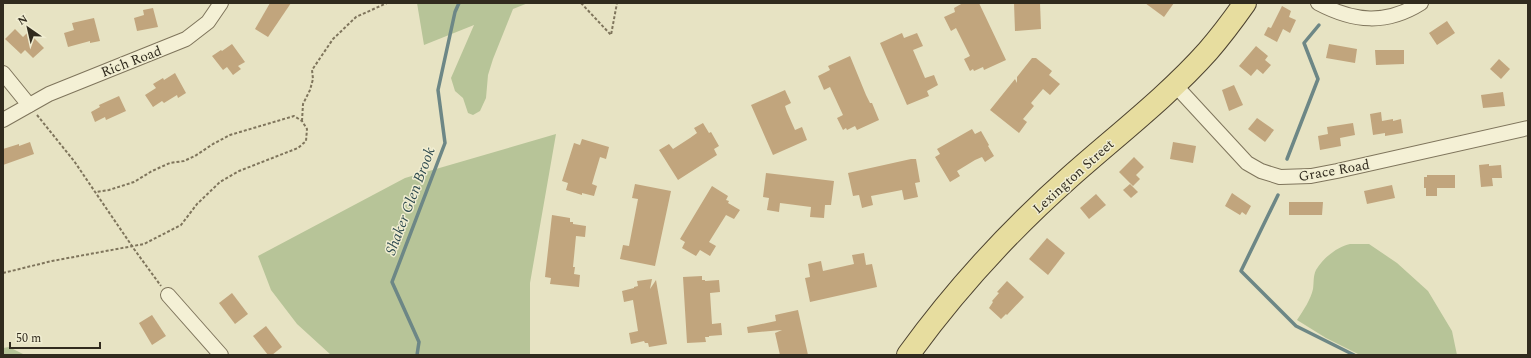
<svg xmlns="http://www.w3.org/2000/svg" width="1531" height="358" viewBox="0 0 1531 358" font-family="Spectral,serif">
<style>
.green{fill:#b7c498}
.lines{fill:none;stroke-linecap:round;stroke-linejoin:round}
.stream{stroke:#6d8786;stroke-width:3.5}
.building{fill:#c1a57d}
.street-casing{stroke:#7f755c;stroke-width:16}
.primary-casing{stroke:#4d4330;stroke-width:24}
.path{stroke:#7f755c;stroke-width:2;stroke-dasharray:3 2;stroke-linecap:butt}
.street{stroke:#f4f0d5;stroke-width:14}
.primary{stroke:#e7dd9f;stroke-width:22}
.labels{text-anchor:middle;stroke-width:3;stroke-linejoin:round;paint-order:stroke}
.street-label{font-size:14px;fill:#312b1e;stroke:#f0edd1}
.water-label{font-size:15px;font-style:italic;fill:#2f4b4f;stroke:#f0edd1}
</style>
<rect width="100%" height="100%" fill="#e7e3c3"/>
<g class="green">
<polygon points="417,3 528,3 513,9 493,59 488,75 486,98 480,111 473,115 468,113 463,98 455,91 451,78 474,25 424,45"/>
<polygon points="556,134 530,283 530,355 331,355 297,324 271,290 258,256 405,178"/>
<path d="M1350,244H1369L1397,263L1428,291L1452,331L1457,355H1360L1326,338L1297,320C1303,311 1311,299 1313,289C1314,283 1313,276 1316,270C1323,258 1337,247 1350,244Z"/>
<polygon points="9,347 23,354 24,355 3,355 3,348"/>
</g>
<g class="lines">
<g class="stream">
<polyline points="1287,159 1318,79 1304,43 1319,25"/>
<polyline points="1278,195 1241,271 1296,326 1354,355"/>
<polyline points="417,355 419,342 392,282 445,143 438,90 455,12 459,3"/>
</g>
</g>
<g class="building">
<polygon points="270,3 291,3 268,37 255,29"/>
<polygon points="963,3 979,3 1006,60 984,70 983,67 974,71 973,69 970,71 964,59 970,56 956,28 951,31 944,17 955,12 954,8"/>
<polygon points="1014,3 1040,3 1041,29 1015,31"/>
<polygon points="1145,3 1174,3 1164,17"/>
<polygon points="1282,6 1291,11 1289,17 1296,20 1290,33 1283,29 1277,42 1264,35 1268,27 1271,28"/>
<polygon points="153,8 158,27 137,31 134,18 144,15 143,10"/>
<polygon points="94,18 100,41 90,43 90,41 68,47 64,33 74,30 72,23"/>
<polygon points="1447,21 1455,33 1437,45 1429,33"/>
<polygon points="15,29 23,37 28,32 44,48 33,58 25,50 21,54 5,39"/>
<polygon points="902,33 904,38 917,33 923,46 913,50 925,78 934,75 938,85 927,91 929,96 907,105 880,43"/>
<polygon points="232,44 245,62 238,66 241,69 233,75 227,67 223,70 212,56 221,50 222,51"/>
<polygon points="1329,44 1357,49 1355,63 1326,58"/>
<polygon points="1256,46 1268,56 1265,60 1271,65 1263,74 1257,69 1251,76 1239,66"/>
<polygon points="1375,50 1404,50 1404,64 1376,65"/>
<polygon points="850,56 866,95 870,103 872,103 879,120 857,130 855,126 847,130 846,128 843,130 837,118 843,115 830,87 824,90 818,76 830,70 828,66"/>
<polygon points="1032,58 1036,58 1052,71 1049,75 1060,84 1050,95 1043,89 1031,103 1034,106 1023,119 1027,122 1019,133 990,110 1015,79 1017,83 1017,77"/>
<polygon points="1499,59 1510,69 1501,79 1490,69"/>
<polygon points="175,73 186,93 178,98 177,95 164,103 162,101 153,107 145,95 156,88 153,84 163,78 164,80"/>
<polygon points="1234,85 1243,105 1229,111 1222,90"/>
<polygon points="785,90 791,103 785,106 787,112 795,130 802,127 807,140 773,155 751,105"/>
<polygon points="1503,92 1505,106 1483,108 1481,95"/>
<polygon points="119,96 126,111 106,120 105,117 95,122 91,112 100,107 99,105"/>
<polygon points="1381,112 1382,121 1393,119 1393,121 1401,119 1403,133 1385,136 1385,133 1373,135 1370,114"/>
<polygon points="1257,118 1274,130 1265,142 1248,129"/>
<polygon points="703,123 709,133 711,132 719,146 714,149 717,155 678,180 659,150 669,144 673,149 690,138 697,133 694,128"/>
<polygon points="1353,123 1355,135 1340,138 1341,146 1320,150 1318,136 1328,134 1327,127"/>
<polygon points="972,129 975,134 981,131 989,145 988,146 994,156 985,162 982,157 975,160 957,171 960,176 950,182 935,157 940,154 937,149"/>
<polygon points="582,139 609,147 606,159 600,157 594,177 592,184 597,186 594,196 582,193 582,195 566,190 568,183 562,181 574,143 580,145"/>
<polygon points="30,142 34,154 3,165 3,149 19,144 19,146"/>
<polygon points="1173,142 1196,146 1193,163 1170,159"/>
<polygon points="1134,157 1144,167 1136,175 1140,179 1133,186 1119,172"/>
<polygon points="911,159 916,159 920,182 915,183 918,197 904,200 902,190 871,196 873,205 862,208 859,195 853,196 848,173"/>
<polygon points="1489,164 1489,166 1501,165 1502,178 1492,178 1493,186 1481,187 1479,165"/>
<polygon points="766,173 834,181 831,205 825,205 824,218 810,217 811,207 780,203 779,212 767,210 769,198 763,197"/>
<polygon points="1427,175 1455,175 1455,188 1437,188 1437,196 1426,196 1426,188 1424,188 1424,177 1427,177"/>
<polygon points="635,184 671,191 655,266 620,259 623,245 629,246 638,199 632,198"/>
<polygon points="1130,184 1138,192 1131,198 1123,190"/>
<polygon points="1392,185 1395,198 1367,204 1364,191"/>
<polygon points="712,186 728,196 726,200 729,201 728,203 740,210 734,219 726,215 709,242 716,246 710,256 700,250 696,256 682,248 685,242 680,239"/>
<polygon points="1232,193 1251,206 1246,215 1242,212 1240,215 1225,206"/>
<polygon points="1096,194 1106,205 1089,219 1080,208"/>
<polygon points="1289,202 1323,202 1322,215 1289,215"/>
<polygon points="552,215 570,218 570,222 573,222 573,224 586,226 585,237 576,236 573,267 575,267 574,274 580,275 579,287 550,284 551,278 545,277"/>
<polygon points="1047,238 1065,253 1048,275 1029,259"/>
<polygon points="864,253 866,265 872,264 877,287 810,302 805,278 810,277 808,264 821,261 823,271 854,264 852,255"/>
<polygon points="702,276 702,280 705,280 705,281 719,280 720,292 710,293 712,324 721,323 722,335 709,336 709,337 705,337 706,342 687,343 683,277"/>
<polygon points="652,279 650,289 656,280 667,344 649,347 648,343 645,343 644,341 631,344 629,333 638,331 633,300 624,302 622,291 634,288 634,287 638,286 637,281"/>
<polygon points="1007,281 1024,297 1007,315 1006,314 1001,319 989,308 993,302 992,301 999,293 997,292"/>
<polygon points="232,293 248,314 235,324 219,303"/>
<polygon points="798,310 808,355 780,355 775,333 782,330 748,333 747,327 776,321 775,315"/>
<polygon points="152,315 166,336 152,345 139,323"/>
<polygon points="266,326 282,347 272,355 268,355 253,336"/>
</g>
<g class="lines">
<g class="street-casing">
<g id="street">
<path d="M1318,3C1354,22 1386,25 1421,3"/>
<polyline points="3,73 29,105"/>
<polyline points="1175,85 1247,163 1261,171 1280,177 1311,176 1337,171 1528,128"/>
<polyline points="3,120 49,94 186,39 208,22 221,3"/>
<polyline points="168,295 221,355"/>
</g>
</g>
<g class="primary-casing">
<path id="primary" d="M908,355C955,290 1010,230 1071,176C1116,136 1168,96 1208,51C1221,36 1233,20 1245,3"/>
</g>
<g class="path">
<polyline points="581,3 611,35 617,3"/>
<polyline points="37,115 74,161 134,249 161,286"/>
<polyline points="302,121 303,104 310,90 313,79 312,70 333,39 356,17 387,3"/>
<polyline points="3,273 52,261 144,244 181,225 197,204 220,182 239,171 298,148 306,141 307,129 302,121 294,116 230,135 213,144 195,156 184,161 170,163 152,171 134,182 109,190 96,192"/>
</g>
<use href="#street" class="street"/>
<use href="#primary" class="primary"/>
</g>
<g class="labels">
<g class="street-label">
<text transform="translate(131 61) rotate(-21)" y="5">Rich Road</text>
<text transform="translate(1334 170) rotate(-10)" y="5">Grace Road</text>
<text transform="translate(1073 176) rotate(-42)" y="5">Lexington Street</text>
</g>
<g class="water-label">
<text transform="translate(410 201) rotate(-69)" y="5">Shaker Glen Brook</text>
</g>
</g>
<rect width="1531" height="358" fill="none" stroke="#312b1e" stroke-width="8"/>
<g transform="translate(28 28) rotate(326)" stroke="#f0edd1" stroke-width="3" paint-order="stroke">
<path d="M0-3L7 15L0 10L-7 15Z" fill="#312b1e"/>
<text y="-6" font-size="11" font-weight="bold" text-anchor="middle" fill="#312b1e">N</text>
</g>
<path d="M10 342v6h90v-6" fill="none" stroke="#312b1e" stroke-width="2"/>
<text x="16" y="342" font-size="12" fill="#312b1e" stroke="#f0edd1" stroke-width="3" paint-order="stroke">50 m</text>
</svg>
